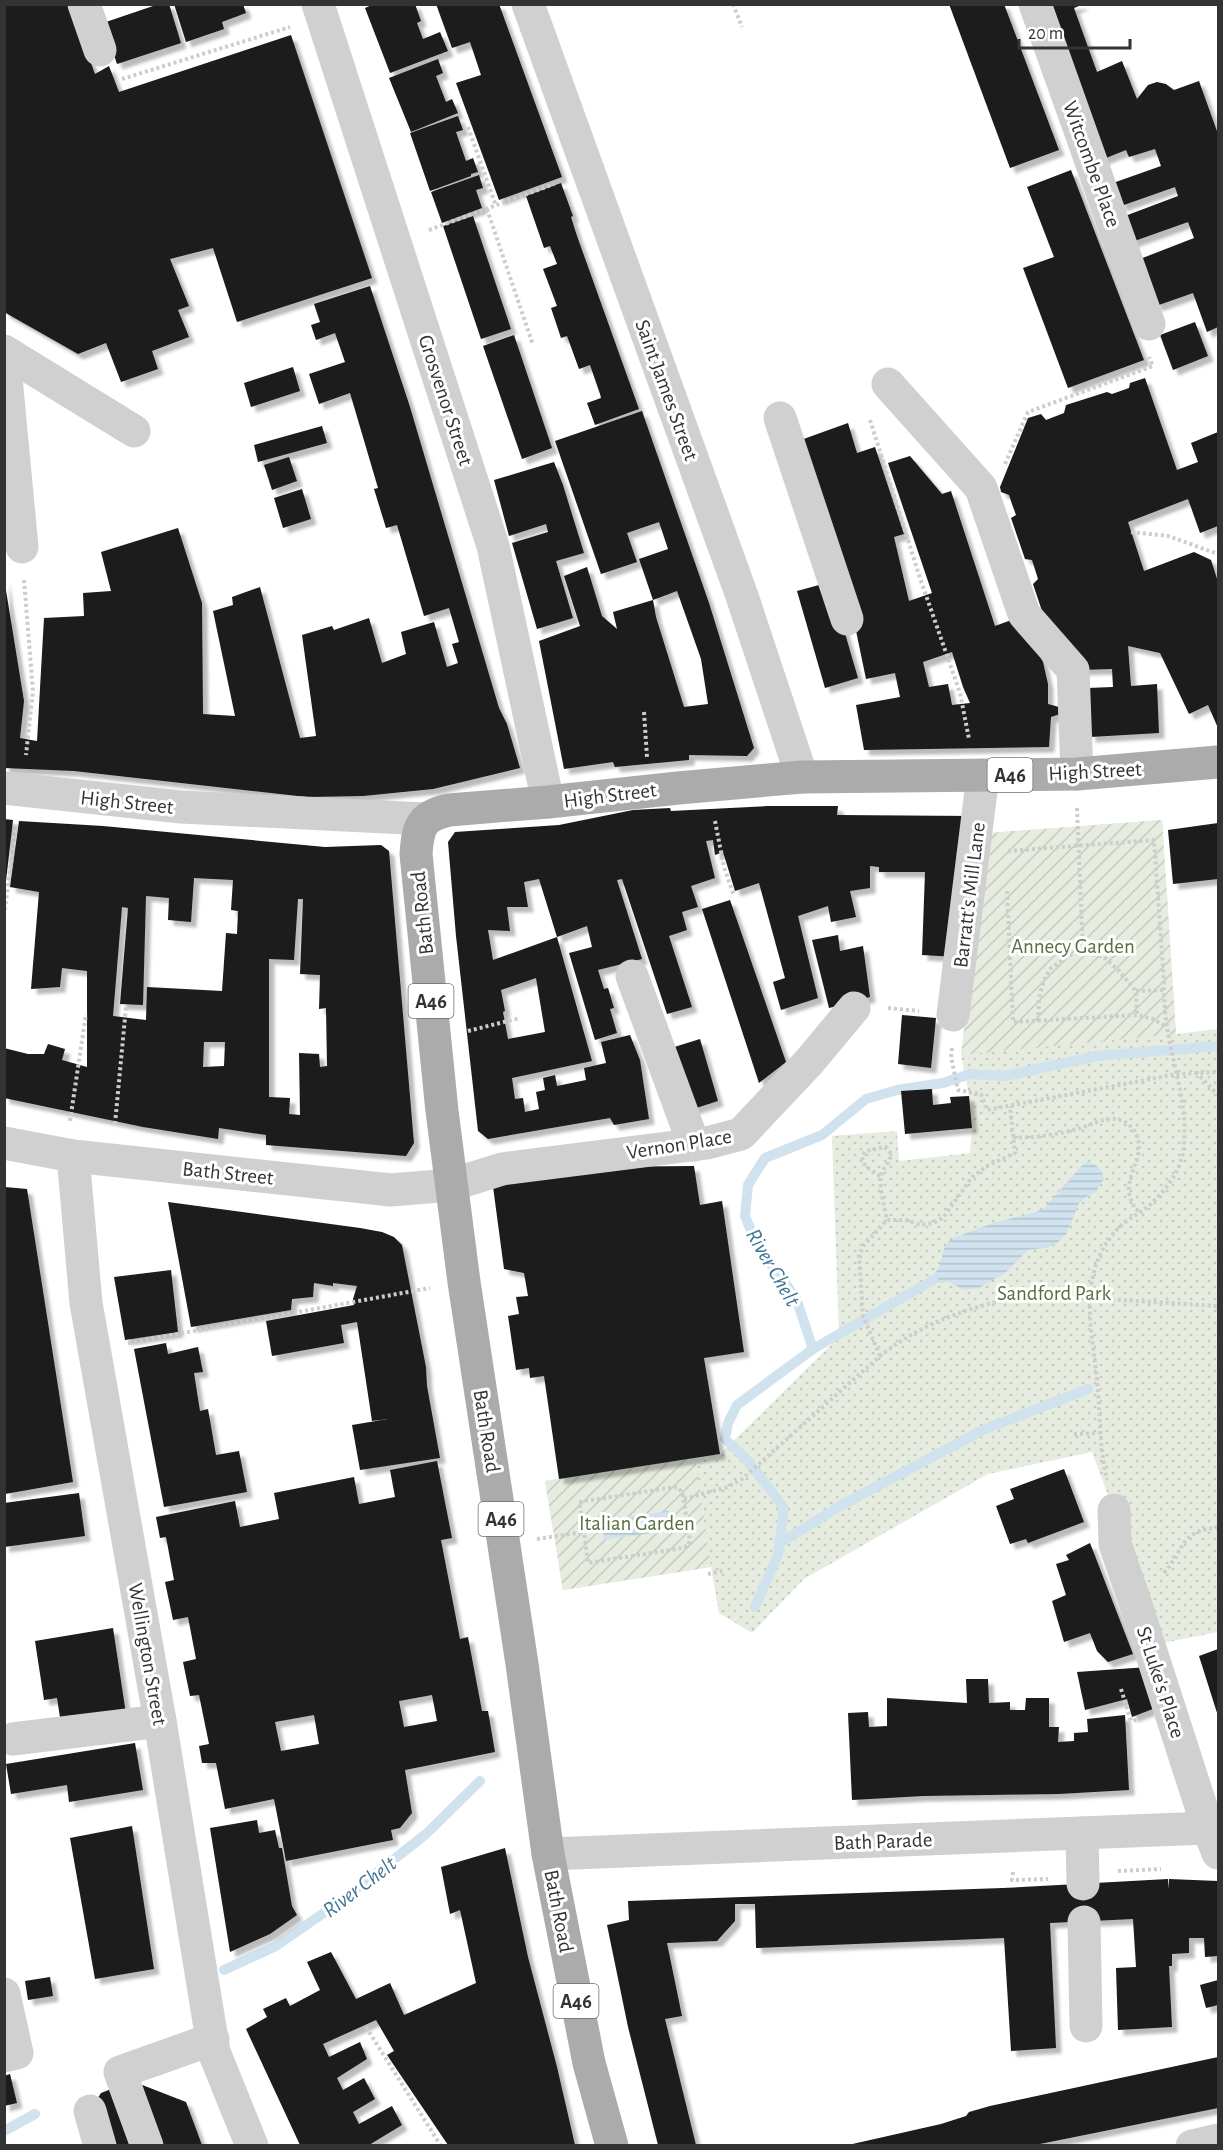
<svg xmlns="http://www.w3.org/2000/svg" width="1223" height="2150" viewBox="0 0 1223 2150" font-family="'Alegreya Sans',sans-serif">
<style>
.park{fill:url(#park-dots)}
.garden{fill:url(#garden-furrows)}
.water{fill:url(#water-rules)}
.lines{fill:none;stroke-linecap:round;stroke-linejoin:round}
.stream{stroke:#cfe2ee;stroke-width:10}
.building{fill:#1a1a1a;fill-rule:evenodd;filter:url(#shadow)}
.path{stroke:#cdcdcd;stroke-width:4;stroke-dasharray:3 3;stroke-linecap:butt}
.minor{stroke:#d0d0d0;stroke-width:33}
.major{stroke:#ababab;stroke-width:33}
.labels{text-anchor:middle;stroke-width:6;stroke-linejoin:round;paint-order:stroke}
.shield{fill:#fff;stroke:#707070;stroke-width:1.5}
.shield-label{font-size:20px;font-weight:bold;fill:#333}
.street-label{font-size:21px;fill:#333;stroke:#fff}
.park-label{font-size:21px;fill:#56703f;stroke:#fff}
.water-label{font-size:22px;font-style:italic;fill:#3f7597;stroke:#fff}
</style>
<defs>
<pattern id="park-dots" width="8" height="8" patternUnits="userSpaceOnUse" patternTransform="scale(1.5)"><rect width="8" height="8" fill="#e6ecdf"/><path d="M2 2h.1M6 6h.1" fill="none" stroke="#c6cbc0" stroke-width="1.8" stroke-linecap="round"/></pattern>
<pattern id="garden-furrows" width="10" height="10" patternUnits="userSpaceOnUse" patternTransform="scale(1.5)"><rect width="10" height="10" fill="#e6ecdf"/><path d="M-1 1l2-2M0 10L10 0M9 11l2-2" fill="none" stroke="#c6cbc0"/></pattern>
<pattern id="water-rules" width="6" height="5" patternUnits="userSpaceOnUse" patternTransform="scale(1.5)"><rect width="6" height="5" fill="#cfe2ee"/><path d="M0 2.5h6" fill="none" stroke="#b2c2cd"/></pattern>
<filter id="shadow"><feDropShadow dx="5.5" dy="5.5" stdDeviation="1.5" flood-color="#0004"/></filter>
</defs>
<rect width="100%" height="100%" fill="#fff"/>
<polygon class="park" points="1162,820 1176,1034 1218,1029 1218,1632 1163,1643 1092,1452 988,1474 804,1579 752,1633 719,1613 711,1567 563,1590 545,1481 720,1454 839,1337 832,1136 897,1131 899,1161 970,1153 972,1128 969,1096 961,1055 988,833"/>
<g class="garden">
<polygon points="1162,820 1176,1034 961,1055 988,833"/>
<polygon points="695,1458 711,1567 563,1590 545,1481"/>
</g>
<g class="water">
<path d="M1085,1162C1096,1163 1102,1168 1104,1179L1095,1193L1087,1196L1079,1203L1067,1233L1057,1243L1049,1247L1028,1250L1006,1272L979,1288L964,1290L949,1282L937,1283L933,1280L934,1275L940,1265L944,1249L949,1241L956,1237L993,1223L1037,1212L1045,1207Z"/>
<polygon points="669,1511 672,1530 604,1540 601,1520"/>
</g>
<g class="lines">
<g class="stream">
<polyline points="813,1349 933,1280"/>
<polyline points="780,1543 840,1506 983,1430 1088,1389"/>
<polyline points="755,1607 778,1555 784,1508 746,1459 725,1439 728,1423 737,1405 813,1349 796,1298 757,1245 745,1216 748,1185 765,1158 822,1135 866,1099 897,1090 943,1083 970,1074 1005,1076 1097,1056 1218,1046"/>
<polyline points="224,1970 276,1946 341,1901 426,1834 480,1781"/>
<polyline points="4,2131 35,2114"/>
</g>
</g>
<g class="building">
<polygon points="4,4 69,4 95,74 109,66 119,92 291,35 372,278 237,322 213,248 170,259 189,306 178,310 189,337 152,351 158,369 121,382 106,343 78,354 4,312"/>
<polygon points="159,4 169,4 181,43 117,64 103,23"/>
<polygon points="174,4 243,4 246,13 222,22 224,29 186,42"/>
<polygon points="374,4 415,4 421,21 417,23 423,39 440,32 448,51 390,73 365,8"/>
<polygon points="436,4 499,4 562,177 499,200 456,83 481,75 470,42 452,48"/>
<polygon points="949,4 1004,4 1059,150 1010,168"/>
<polygon points="1044,4 1084,4 1074,8 1097,72 1122,61 1137,99 1148,85 1157,82 1166,84 1174,90 1199,81 1218,134 1218,327 1207,332 1193,293 1156,306 1140,259 1194,238 1188,222 1126,244 1125,216 1178,196 1175,187 1121,206 1113,183 1161,166 1155,149 1129,157 1126,150 1101,160"/>
<polygon points="438,59 443,73 436,76 446,102 452,99 458,113 411,132 389,78"/>
<polygon points="458,116 463,130 456,132 466,161 473,158 478,172 471,174 471,176 430,191 410,133"/>
<polygon points="1071,170 1144,360 1068,388 1023,268 1054,257 1027,187"/>
<polygon points="479,175 483,188 476,190 482,208 442,223 431,192"/>
<polygon points="561,183 573,216 571,217 577,236 639,409 595,425 587,403 601,398 600,394 590,365 579,369 567,336 561,338 551,308 557,306 543,269 557,264 550,246 544,248 526,196"/>
<polygon points="473,216 511,329 481,339 443,226"/>
<polygon points="370,286 410,407 499,708 507,724 520,768 433,789 363,796 307,797 74,771 4,768 4,578 24,701 20,738 37,741 44,618 84,616 83,593 111,591 101,552 178,528 202,603 203,714 235,716 213,611 233,605 232,597 260,587 300,738 316,736 302,635 332,626 334,630 369,618 382,663 406,654 401,632 434,622 447,667 458,663 452,644 459,642 449,608 424,616 397,525 386,528 374,489 378,488 350,393 319,404 309,374 345,362 335,333 316,340 311,325 320,322 314,304"/>
<polygon points="1195,322 1208,356 1173,370 1160,335"/>
<polygon points="514,335 552,448 522,459 483,346"/>
<polygon points="293,367 300,391 251,407 244,383"/>
<polygon points="1145,378 1177,470 1198,462 1191,443 1218,432 1218,526 1200,533 1188,499 1128,522 1144,571 1194,552 1211,560 1218,582 1218,728 1208,705 1189,714 1160,653 1128,646 1131,686 1157,684 1159,733 1090,737 1087,688 1113,687 1112,669 1079,670 1046,623 1033,584 1038,579 1032,560 1025,559 1011,518 1016,515 1012,504 1009,495 1001,492 1000,487 1028,418 1041,414 1046,420 1064,413 1066,405 1107,392 1112,394 1129,388 1130,383"/>
<path d="M642,411L709,603L754,748L747,756L689,755V760L615,767L613,762L564,769L539,641L580,626L564,576L587,567L602,616L617,629L613,612L653,600L639,559L668,549L659,522L627,533L637,562L601,574L555,441ZM677,591L701,659L708,704L684,707L656,617L653,600Z"/>
<path d="M848,423L857,453L875,447L904,534L894,537L909,601L932,593L888,463L910,456L942,494L951,491L995,626L1020,617L1043,662L1048,684V704L1059,707L1060,714L1051,717L1049,747L864,750L856,705L900,697L895,673L866,679L854,621L798,441ZM952,652L963,687L970,703L952,705L948,684L929,687L923,662Z"/>
<polygon points="322,426 327,443 258,462 254,445"/>
<polygon points="289,457 297,481 272,490 264,465"/>
<polygon points="554,462 563,485 584,553 556,561 573,618 537,629 512,543 548,532 546,524 509,536 494,480"/>
<polygon points="302,489 311,519 283,528 274,498"/>
<polygon points="830,582 858,678 825,688 797,591"/>
<path d="M768,806H838L837,815L972,816L957,957L922,955L925,872H879V867L870,866V888L850,891L856,917L831,922L828,906L798,916L818,998L781,1010L773,982L785,978L759,883L735,891L723,852L715,855L713,840L706,841L715,878L691,886L698,907L682,912L687,930L669,936L692,1007L667,1014L622,879L617,880L642,959L598,970L604,989L608,988L614,1008L610,1009L617,1033L595,1040L569,953L592,947L587,926L557,937L539,879L524,882L528,907H507L510,931L488,930L493,960L557,937L592,1061L512,1078L515,1099L523,1098L525,1112L539,1109L536,1092L545,1090L543,1078L555,1075L557,1086L586,1080L584,1068L606,1063L601,1042L630,1035L640,1060L649,1119L614,1125L610,1118L488,1139L478,1131L456,936L448,842L455,832L559,825L633,810L670,808L671,811ZM536,978L545,1032L508,1039L503,1012L505,1011L501,990Z"/>
<polygon points="4,819 13,820 6,881 4,881"/>
<path d="M19,821L103,826L325,847L381,845L389,851L414,1143L406,1156L266,1145V1135L219,1128L218,1139L143,1127L4,1098V1048L28,1054H44L48,1044L65,1049L62,1060L87,1067V971L62,968L60,987L31,989L39,892L10,887ZM194,878L233,880L231,910L238,911L237,934L226,933L222,991L147,987L146,1020L113,1016L122,907L128,908L120,1004L143,1005L146,896L169,898L168,920L191,922ZM298,899H303L300,974L320,975L319,1009L326,1008L327,1066L320,1067L319,1054L299,1053L300,1115L289,1114L290,1098L269,1097V959L294,960ZM204,1042H225L224,1066L203,1067Z"/>
<polygon points="1218,823 1218,879 1173,884 1168,830"/>
<polygon points="730,900 786,1062 759,1083 702,909"/>
<polygon points="838,935 840,951 863,946 870,997 829,1008 812,940"/>
<polygon points="902,1015 936,1018 931,1068 898,1064"/>
<polygon points="700,1039 718,1101 690,1110 671,1048"/>
<polygon points="932,1089 933,1105 951,1103 950,1097 969,1096 972,1128 905,1134 901,1091"/>
<polygon points="694,1166 700,1205 722,1201 744,1352 704,1358 720,1454 559,1479 544,1376 530,1378 529,1368 516,1370 508,1316 519,1314 516,1297 528,1296 524,1273 504,1269 492,1179 587,1167"/>
<polygon points="5,1187 27,1189 73,1482 5,1494"/>
<polygon points="168,1202 360,1228 382,1232 394,1237 402,1245 426,1367 427,1386 440,1458 360,1470 352,1425 388,1419 372,1421 357,1322 341,1325 344,1343 272,1356 266,1321 354,1305 353,1299 357,1286 333,1283 333,1286 314,1283 313,1297 292,1299 291,1310 191,1327"/>
<polygon points="171,1270 178,1332 125,1340 114,1277"/>
<polygon points="166,1343 168,1354 198,1347 203,1372 194,1373 200,1411 208,1409 216,1455 239,1451 247,1492 164,1507 134,1349"/>
<path d="M437,1461L452,1538L441,1540L460,1639L468,1637L482,1711H488L495,1752L405,1770L412,1813L400,1828L391,1830L393,1840L286,1861L274,1799L225,1809L216,1763H202L199,1746L209,1744L199,1695L190,1696L183,1662L196,1659L188,1617L173,1620L165,1582L174,1580L166,1537L160,1538L156,1517L235,1501L240,1527L279,1519L274,1493L354,1477L359,1504L395,1497L390,1470ZM432,1695L437,1721L404,1727L399,1701ZM314,1715L319,1744L281,1751L275,1722Z"/>
<polygon points="1064,1469 1084,1522 1028,1543 1026,1539 1010,1544 996,1506 1014,1499 1010,1489"/>
<polygon points="79,1493 85,1536 4,1547 4,1503"/>
<polygon points="1090,1543 1133,1654 1108,1662 1097,1651 1090,1633 1064,1642 1052,1601 1066,1595 1056,1564 1069,1560 1066,1555"/>
<polygon points="113,1628 126,1714 61,1724 57,1698 44,1700 35,1641"/>
<polygon points="1218,1649 1218,1716 1199,1656"/>
<polygon points="1148,1667 1158,1707 1132,1717 1127,1699 1085,1710 1077,1672"/>
<polygon points="966,1679 988,1679 989,1703 1010,1702 1010,1710 1025,1710 1026,1698 1049,1698 1049,1727 1059,1727 1058,1742 1074,1741 1074,1733 1088,1732 1087,1719 1125,1715 1129,1790 1059,1794 923,1796 852,1800 848,1713 868,1712 869,1727 887,1726 887,1698 967,1703"/>
<polygon points="135,1743 143,1790 69,1802 67,1785 11,1794 6,1764"/>
<polygon points="257,1820 259,1833 275,1830 279,1848 282,1848 292,1906 297,1915 270,1934 230,1952 210,1828"/>
<polygon points="132,1826 154,1969 95,1979 70,1838"/>
<polygon points="505,1848 528,1957 557,2067 575,2145 448,2145 387,2055 394,2051 376,2020 323,2044 329,2057 360,2042 367,2059 337,2078 343,2090 364,2078 375,2099 353,2112 359,2124 392,2106 402,2125 369,2145 300,2145 246,2029 267,2017 263,2009 286,1998 290,2006 320,1990 307,1962 331,1952 356,1999 390,1983 404,2015 476,1983 460,1910 450,1914 441,1867"/>
<polygon points="1168,1879 1169,1890 1169,1879 1218,1881 1218,1956 1205,1957 1204,1938 1189,1938 1189,1953 1172,1954 1172,1966 1169,1966 1172,2027 1118,2030 1116,1968 1136,1967 1133,1919 1050,1923 1056,2048 1011,2051 1004,1938 756,1948 755,1904 735,1904 735,1921 717,1941 667,1943 682,2016 665,2019 696,2145 658,2145 628,2027 607,1925 629,1920 628,1901 1003,1888"/>
<polygon points="50,1977 53,1996 28,2000 25,1981"/>
<polygon points="1218,1980 1218,2005 1206,2008 1200,1985"/>
<polygon points="1218,2057 1218,2108 1035,2145 848,2145 941,2124 966,2116 969,2112 990,2106"/>
<polygon points="10,2074 17,2103 4,2106 4,2076"/>
<polygon points="132,2081 186,2102 202,2145 105,2145 93,2106 101,2093"/>
</g>
<g class="lines">
<g class="path">
<polyline points="733,4 742,27"/>
<polyline points="122,79 290,27"/>
<polyline points="468,127 496,206"/>
<polyline points="487,209 533,345"/>
<polyline points="429,230 554,184"/>
<polyline points="870,420 920,578 960,693 969,739"/>
<polyline points="1005,464 1028,412 1153,366 1149,357"/>
<polyline points="1131,532 1168,536 1218,554"/>
<polyline points="24,580 33,691 26,755"/>
<polyline points="644,712 647,757"/>
<polyline points="1077,808 1083,952"/>
<polyline points="715,821 724,867 734,896"/>
<path d="M1008,851L1154,840C1157,883 1160,925 1163,967C1164,987 1164,1007 1167,1027C1173,1068 1190,1110 1183,1152C1180,1173 1162,1195 1146,1208C1135,1216 1123,1222 1114,1233C1075,1280 1094,1336 1098,1390C1100,1420 1100,1447 1106,1476"/>
<polyline points="1007,891 1013,1022 1137,1015 1153,1019 1167,1027"/>
<polyline points="4,916 16,825"/>
<polyline points="1136,991 1165,990"/>
<polyline points="888,1008 919,1011"/>
<polyline points="1038,1021 1039,998 1044,980 1051,968 1070,955 1083,952 1104,957 1118,970 1136,991 1137,1015"/>
<polyline points="468,1031 520,1018"/>
<polyline points="952,1048 951,1057 958,1090 981,1094 987,1110 1177,1074 1218,1072"/>
<polyline points="1196,1072 1218,1095"/>
<polyline points="70,1121 86,1014"/>
<polyline points="115,1124 126,1007"/>
<path d="M1013,1137C1031,1139 1060,1134 1077,1129C1089,1126 1100,1119 1113,1119C1122,1119 1127,1122 1133,1129C1151,1154 1121,1176 1131,1200C1132,1204 1136,1209 1139,1212"/>
<path d="M880,1176C872,1170 862,1167 862,1156L866,1151L886,1147C898,1159 882,1165 881,1177C879,1188 885,1208 887,1220"/>
<polyline points="128,1343 430,1288"/>
<polyline points="880,1356 863,1316 859,1256 863,1246 887,1220 906,1220 921,1225 933,1223 943,1218 972,1177 987,1166 1015,1153 1010,1107"/>
<polyline points="1074,1434 1099,1433"/>
<path d="M684,1499L728,1487L742,1479L880,1356C926,1320 980,1302 1038,1295L1218,1306"/>
<polyline points="537,1539 584,1532 579,1502 675,1487 679,1488 683,1496 690,1540 688,1546 677,1549 588,1563 584,1532"/>
<path d="M1164,1573C1187,1547 1177,1533 1218,1527"/>
<polyline points="708,1574 722,1571"/>
<polyline points="1121,1689 1131,1721 1136,1720"/>
<polyline points="1118,1871 1161,1869"/>
<polyline points="1013,1872 1012,1880 1048,1879"/>
<polyline points="366,2027 441,2146"/>
</g>
<g class="minor">
<polyline points="84,4 100,50"/>
<polyline points="318,4 493,546 548,802"/>
<polyline points="528,4 742,596 802,777"/>
<polyline points="1035,4 1149,324"/>
<polyline points="4,351 134,431"/>
<polyline points="4,357 22,547"/>
<polyline points="888,384 981,488 1024,614 1073,670 1077,774"/>
<polyline points="780,418 847,619"/>
<polyline points="4,788 181,807 425,819"/>
<polyline points="632,976 694,1145"/>
<polyline points="953,1015 983,775"/>
<polyline points="4,1143 73,1156 391,1190 451,1185 502,1169 707,1143 741,1134 809,1062 854,1008"/>
<polyline points="73,1156 86,1303 160,1721 214,2052 252,2146"/>
<polyline points="1114,1510 1115,1544 1134,1599 1208,1828 1218,1853"/>
<polyline points="13,1739 160,1721"/>
<polyline points="1082,1833 1083,1884"/>
<polyline points="548,1854 1208,1828 1218,1826"/>
<polyline points="1084,1922 1086,2026"/>
<polyline points="4,1994 17,2053 4,2056"/>
<polyline points="90,2111 100,2146"/>
<polyline points="147,2146 120,2072 213,2039"/>
<polyline points="1192,2146 1218,2140"/>
</g>
<path class="major" d="M612,2146L589,2063L548,1854L522,1664L464,1282L442,1111L416,854C418,827 421,816 449,810L548,802L678,788L802,777L1077,774L1218,762"/>
</g>
<g class="labels">
<g class="shield">
<rect x="987.5" y="758" width="45" height="34" rx="4.5"/>
<rect x="408.5" y="984" width="45" height="34" rx="4.5"/>
<rect x="478.5" y="1502" width="45" height="34" rx="4.5"/>
<rect x="553.5" y="1984" width="45" height="34" rx="4.5"/>
</g>
<g class="shield-label">
<text x="1010" y="782">A46</text>
<text x="431" y="1008">A46</text>
<text x="501" y="1526">A46</text>
<text x="576" y="2008">A46</text>
</g>
<g class="street-label">
<text transform="translate(1092 164) rotate(70)" y="7">Witcombe Place</text>
<text transform="translate(667 390) rotate(70)" y="7">Saint James Street</text>
<text transform="translate(446 400) rotate(72)" y="7">Grosvenor Street</text>
<text transform="translate(1095 771) rotate(-3)" y="7">High Street</text>
<text transform="translate(610 795) rotate(-7)" y="7">High Street</text>
<text transform="translate(127 802) rotate(6)" y="7">High Street</text>
<text transform="translate(969 895) rotate(-83)" y="7">Barratt's Mill Lane</text>
<text transform="translate(422 913) rotate(-96)" y="7">Bath Road</text>
<text transform="translate(679 1144) rotate(-9)" y="7">Vernon Place</text>
<text transform="translate(228 1173) rotate(6)" y="7">Bath Street</text>
<text transform="translate(487 1431) rotate(81)" y="7">Bath Road</text>
<text transform="translate(148 1654) rotate(80)" y="7">Wellington Street</text>
<text transform="translate(1161 1682) rotate(72)" y="7">St Luke's Place</text>
<text transform="translate(883 1841) rotate(-2)" y="7">Bath Parade</text>
<text transform="translate(559 1911) rotate(79)" y="7">Bath Road</text>
</g>
<g class="park-label">
<text x="1073" y="953">Annecy Garden</text>
<text x="1054" y="1300">Sandford Park</text>
<text x="637" y="1530">Italian Garden</text>
</g>
<g class="water-label">
<text transform="translate(774 1267) rotate(60)" y="8">River Chelt</text>
<text transform="translate(359 1886) rotate(-37)" y="8">River Chelt</text>
</g>
</g>
<rect width="1223" height="2150" fill="none" stroke="#333333" stroke-width="12"/>
<path d="M1019 39v9h111v-9" fill="none" stroke="#333333" stroke-width="3"/>
<text x="1028" y="39" font-size="18" fill="#333333" stroke="#ffffff" stroke-width="4.5" paint-order="stroke">20 m</text>
</svg>
